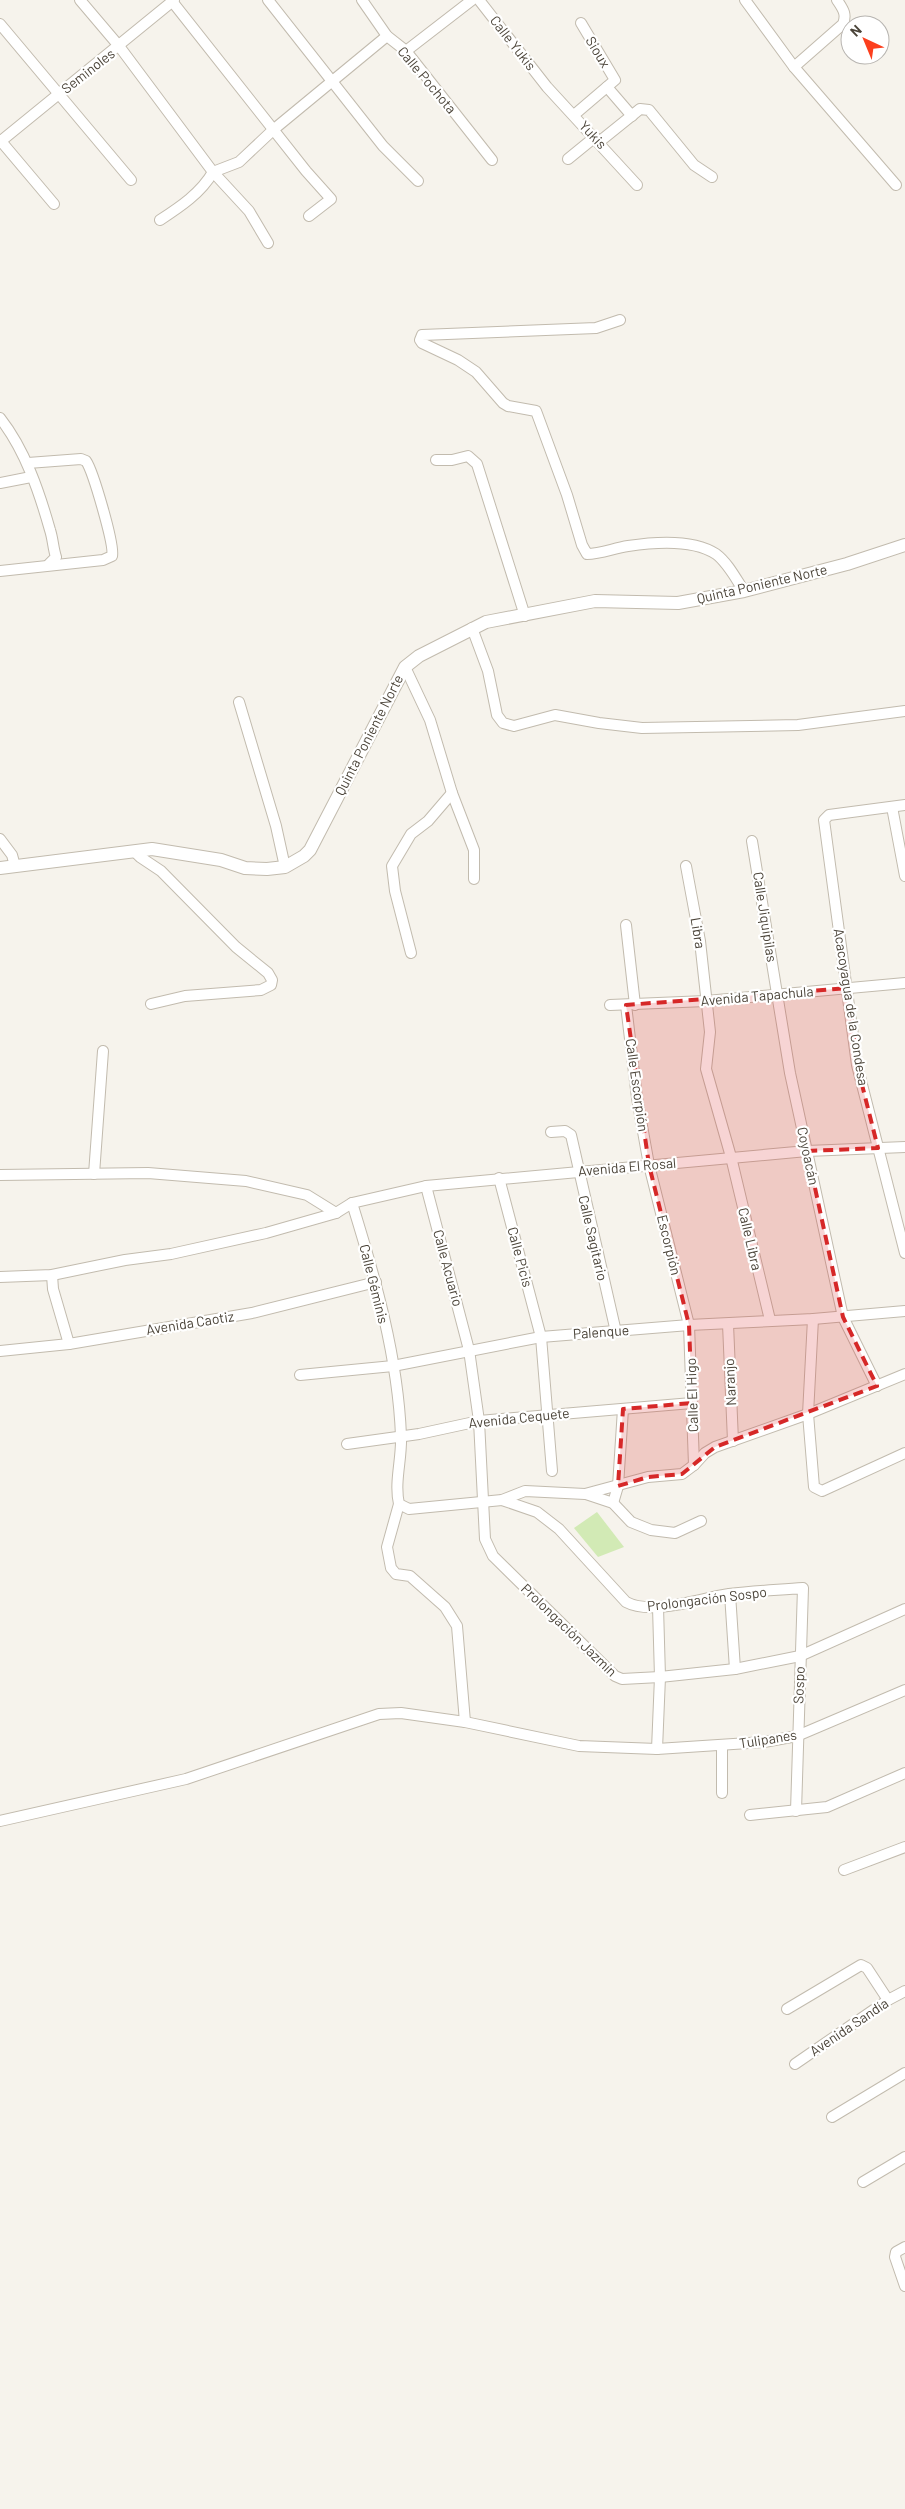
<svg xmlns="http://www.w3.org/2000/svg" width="905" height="2509" viewBox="0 0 905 2509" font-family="Barlow,sans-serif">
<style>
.green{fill:#d2eab5}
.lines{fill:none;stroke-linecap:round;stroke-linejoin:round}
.minor-casing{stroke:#c2bbae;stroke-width:12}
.tertiary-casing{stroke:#c2bbae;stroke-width:14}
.minor{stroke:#fff;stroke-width:10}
.tertiary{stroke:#fff;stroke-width:12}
.marked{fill:#d62828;fill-opacity:0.2;stroke:#d62828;stroke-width:4;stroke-dasharray:10 6;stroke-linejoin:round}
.labels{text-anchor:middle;stroke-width:4.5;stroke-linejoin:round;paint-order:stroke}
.street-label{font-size:14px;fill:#4b4439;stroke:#fff}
</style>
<rect width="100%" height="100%" fill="#f6f3ec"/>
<polygon class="green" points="597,1512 624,1547 598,1557 574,1528"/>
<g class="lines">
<g class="minor-casing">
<g id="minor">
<polyline points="80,0 119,46 213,172 249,211 268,243"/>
<polyline points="171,0 306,171 331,199 309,216"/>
<polyline points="268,0 383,146 418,181"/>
<polyline points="362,0 387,36 406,51 492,160"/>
<polyline points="479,0 547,87 637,185"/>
<polyline points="745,0 794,67 896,185"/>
<polyline points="0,24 131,180"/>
<polyline points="406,51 472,0"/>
<path d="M794,67L843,24C847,14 843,9 837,0"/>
<polyline points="607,87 632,116"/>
<polyline points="574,115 615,80 581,23"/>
<polyline points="0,140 54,204"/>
<polyline points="1,141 174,0"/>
<polyline points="599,142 640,109 649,110 694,165 712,177"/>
<polyline points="568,159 595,137"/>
<path d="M160,220C180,207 201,193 213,172L239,162L273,130L387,36"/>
<path d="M620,320L596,328L422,335L420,340L422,343L458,360L476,372L503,403L508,406L536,411L567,495L582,545L587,554C601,554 614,548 628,546C654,542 693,539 716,554C728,563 736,579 744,591"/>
<path d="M0,418C25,450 39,491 50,530C53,539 53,548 56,557L49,564"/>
<polyline points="436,460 452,460 468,456 477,464 525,616"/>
<polyline points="0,483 31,477"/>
<path d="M0,571L103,560L112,556C115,546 93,471 86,461L81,459L28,463"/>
<polyline points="472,628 488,671 497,715 503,723 514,726 555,715 599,723 642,728 798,725 905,711"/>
<polyline points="405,667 430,720 452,793 474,850 474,879"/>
<polyline points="239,702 276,826 285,867"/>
<polyline points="905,805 829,815 824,820 857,1065 905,1253"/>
<polyline points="892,807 905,876"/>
<polyline points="0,839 12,855 15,866"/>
<polyline points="752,841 790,1073 843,1317 877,1386"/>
<polyline points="134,851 140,857 161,871 236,947 268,973 272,980 271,985 261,990 185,996 151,1004"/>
<polyline points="686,866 700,941 710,1032 706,1069 731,1157 770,1320"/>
<polyline points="626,925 635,1005"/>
<polyline points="411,953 395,891 392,866 411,834 428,821 452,793"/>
<polyline points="610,1005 706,1001 905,983"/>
<polyline points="626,1005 637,1098 649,1165 689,1325 694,1465"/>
<polyline points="551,1132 565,1131 571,1135 616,1332"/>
<polyline points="94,1174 103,1051"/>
<polyline points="0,1175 148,1173 246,1181 307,1195 336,1213"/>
<polyline points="499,1178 541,1337 552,1471"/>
<polyline points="426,1186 469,1350 479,1421 485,1539 493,1556 615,1676 622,1679 660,1677 735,1669 800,1656 905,1609"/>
<path d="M352,1203C375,1277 398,1357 401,1436C402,1459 394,1482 399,1504L409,1509L502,1500L525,1491L585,1494L648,1477L682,1474L694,1465L705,1453L715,1447L808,1414L905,1374"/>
<polyline points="52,1275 53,1289 69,1344"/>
<polyline points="0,1277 52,1275 125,1260 171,1254 266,1233 336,1213 352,1203 426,1186 807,1151 905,1147"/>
<polyline points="813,1319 808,1414 814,1487 822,1491 905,1453"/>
<polyline points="728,1324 733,1441"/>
<polyline points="0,1351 69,1344 252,1313 376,1282"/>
<polyline points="300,1375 393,1366 541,1337 689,1325 813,1319 905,1311"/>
<polyline points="347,1444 419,1434 479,1421 692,1403"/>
<polyline points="586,1494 613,1503 631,1522 651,1530 675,1533 701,1521"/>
<path d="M502,1500L537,1512L559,1529L626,1602C652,1616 701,1598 729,1594C754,1591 779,1590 803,1588L796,1811"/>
<polyline points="613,1503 618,1486 623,1409"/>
<polyline points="399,1504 387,1547 391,1568 396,1574 410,1576 445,1607 457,1626 465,1722"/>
<polyline points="730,1594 735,1669"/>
<polyline points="657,1749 660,1677 658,1607"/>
<polyline points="722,1793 722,1746"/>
<polyline points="750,1815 827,1807 905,1773"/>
<polyline points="0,1821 186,1779 379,1714 401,1713 465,1722 579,1746 657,1749 764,1742 797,1736 905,1690"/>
<polyline points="844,1870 905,1847"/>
<polyline points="787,2009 861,1965 867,1968 888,2000"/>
<polyline points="795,2064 888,2000 905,1991"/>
<polyline points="832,2117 905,2073"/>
<polyline points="863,2182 905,2157"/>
<polyline points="905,2247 896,2252 895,2257 905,2286"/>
</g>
</g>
<g class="tertiary-casing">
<polyline id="tertiary" points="0,868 152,849 221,860 245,868 267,869 285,867 304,856 310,850 405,667 419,656 486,622 595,601 678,603 744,591 847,564 905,545"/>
</g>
<use href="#minor" class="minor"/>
<use href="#tertiary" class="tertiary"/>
</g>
<path class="marked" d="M848,988L857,1065L878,1148L807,1151L843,1317L877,1386L715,1447L682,1474L648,1477L618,1486L623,1409L692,1403L689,1325L649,1165L626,1005Z"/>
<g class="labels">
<g class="street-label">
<text transform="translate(513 43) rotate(52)" y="5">Calle Yukis</text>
<text transform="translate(598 52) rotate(59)" y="5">Sioux</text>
<text transform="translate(88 71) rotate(-38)" y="5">Seminoles</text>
<text transform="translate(427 80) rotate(50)" y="5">Calle Pochota</text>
<text transform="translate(593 135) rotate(47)" y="5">Yukis</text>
<text transform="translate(762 584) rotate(-13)" y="5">Quinta Poniente Norte</text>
<text transform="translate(369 735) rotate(-63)" y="5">Quinta Poniente Norte</text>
<text transform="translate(765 917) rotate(81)" y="5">Calle Jiquipilas</text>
<text transform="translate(698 933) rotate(81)" y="5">Libra</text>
<text transform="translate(757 996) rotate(-5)" y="5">Avenida Tapachula</text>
<text transform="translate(851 1007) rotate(81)" y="5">Acacoyagua de la Condesa</text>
<text transform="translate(637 1085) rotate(82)" y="5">Calle Escorpión</text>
<text transform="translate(808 1156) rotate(78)" y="5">Coyoacán</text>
<text transform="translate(627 1167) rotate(-5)" y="5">Avenida El Rosal</text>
<text transform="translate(593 1238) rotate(77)" y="5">Calle Sagitario</text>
<text transform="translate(750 1239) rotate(77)" y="5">Calle Libra</text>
<text transform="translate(669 1245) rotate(76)" y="5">Escorpión</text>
<text transform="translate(520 1257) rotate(75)" y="5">Calle Picis</text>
<text transform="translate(448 1268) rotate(75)" y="5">Calle Acuario</text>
<text transform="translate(374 1284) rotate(76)" y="5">Calle Géminis</text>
<text transform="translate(190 1323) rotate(-9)" y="5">Avenida Caotiz</text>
<text transform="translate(601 1332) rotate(-4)" y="5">Palenque</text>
<text transform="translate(730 1382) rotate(-93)" y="5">Naranjo</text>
<text transform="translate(692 1395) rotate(-92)" y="5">Calle El Higo</text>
<text transform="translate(519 1418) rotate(-6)" y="5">Avenida Cequete</text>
<text transform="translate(707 1599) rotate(-7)" y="5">Prolongación Sospo</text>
<text transform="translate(569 1630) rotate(44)" y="5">Prolongación Jazmín</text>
<text transform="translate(799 1685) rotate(-88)" y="5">Sospo</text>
<text transform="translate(768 1739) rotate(-9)" y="5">Tulipanes</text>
<text transform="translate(849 2027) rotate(-34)" y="5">Avenida Sandía</text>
</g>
</g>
<g transform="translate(865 40) rotate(316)"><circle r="24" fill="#ffffff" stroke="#b7b4b0"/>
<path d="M0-4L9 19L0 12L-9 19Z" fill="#fc3f1d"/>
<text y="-8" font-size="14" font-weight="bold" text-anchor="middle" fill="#4b4439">N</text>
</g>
</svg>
